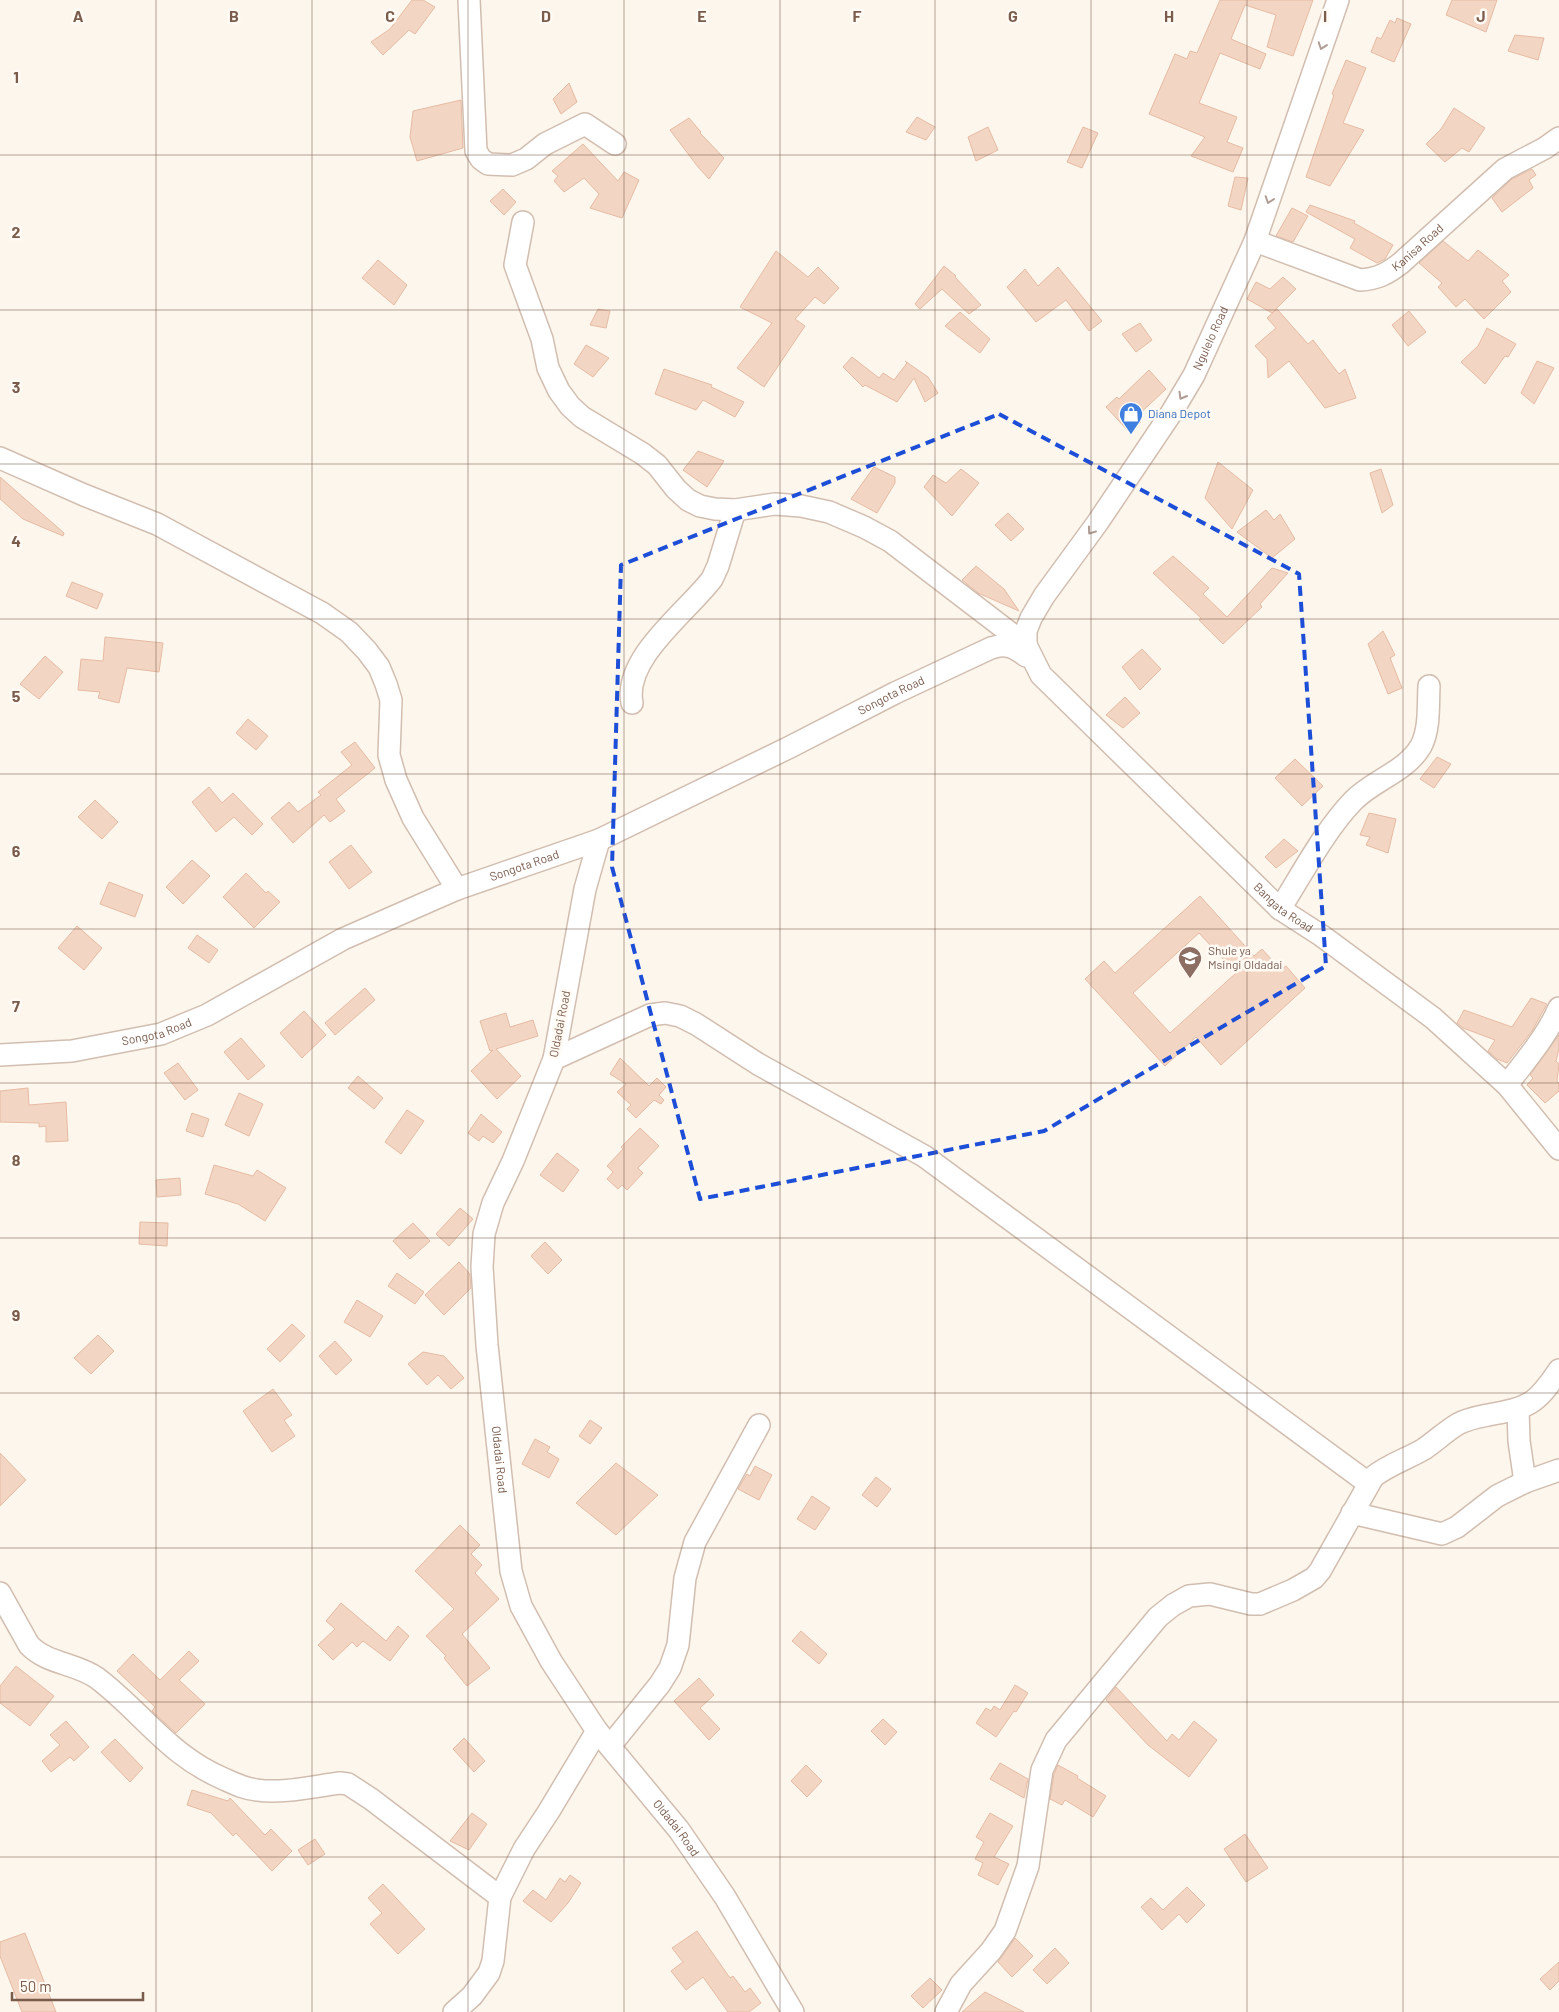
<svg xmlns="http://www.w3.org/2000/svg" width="1559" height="2012" viewBox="0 0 1559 2012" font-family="Barlow,sans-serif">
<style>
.building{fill:#f3d5c3;stroke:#e6bba3;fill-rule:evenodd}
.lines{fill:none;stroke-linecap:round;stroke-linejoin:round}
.minor-casing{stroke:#d1beb0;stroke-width:24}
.minor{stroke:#fff;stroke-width:21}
.oneway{stroke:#af9d94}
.marked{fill:none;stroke:#1d4ed8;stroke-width:4;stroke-dasharray:10 6;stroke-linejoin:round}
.grid{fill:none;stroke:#7a5c4d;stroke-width:1;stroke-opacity:0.55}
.labels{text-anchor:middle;stroke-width:5;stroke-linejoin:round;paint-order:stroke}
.street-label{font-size:12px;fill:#7a5c4d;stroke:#fffaf3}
.shop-label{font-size:12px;fill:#366cbe;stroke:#fffaf3;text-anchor:start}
.education-label{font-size:12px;fill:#785e54;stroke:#fffaf3;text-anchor:start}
.grid-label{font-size:16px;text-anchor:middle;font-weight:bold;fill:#7a5c4d;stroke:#fffaf3;stroke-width:5;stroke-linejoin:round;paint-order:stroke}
</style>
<rect width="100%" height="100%" fill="#fdf6ec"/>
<g class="building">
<polygon points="412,0 423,0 435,7 415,34 409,30 383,55 371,42 390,29"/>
<polygon points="1220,0 1313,0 1293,56 1267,47 1276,15 1245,5 1231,39 1266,54 1260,69 1220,53 1199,103 1237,117 1227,142 1243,148 1233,172 1191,156 1205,137 1149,114 1175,54 1187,59 1190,51 1197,53"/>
<polygon points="1452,0 1497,0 1486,32 1446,15"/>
<polygon points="1397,18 1411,24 1394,62 1371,52 1377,37 1381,39 1390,20 1395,23"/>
<polygon points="1515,35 1544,38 1538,60 1508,51"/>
<polygon points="1346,60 1366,68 1343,123 1364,130 1330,186 1306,177 1334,95 1332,94"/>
<polygon points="569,83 577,102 561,114 553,99"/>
<polygon points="461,100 463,148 417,161 410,137 413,111"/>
<polygon points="1454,108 1485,128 1469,152 1462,148 1445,162 1426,144 1441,129"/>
<polygon points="917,117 935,127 926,140 906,132"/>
<polygon points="689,118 701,132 700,133 724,158 709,179 698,167 670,130"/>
<polygon points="988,127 998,150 976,161 968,137"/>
<polygon points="1083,127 1098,133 1082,168 1067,162"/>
<polygon points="583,144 618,181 624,172 639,180 622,218 590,208 599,194 584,178 564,192 554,181 558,176 552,171"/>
<polygon points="1532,169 1536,175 1529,180 1533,188 1502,212 1492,198 1512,179"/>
<polygon points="1235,177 1248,178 1241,210 1228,206"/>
<polygon points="503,189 516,202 504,215 490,201"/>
<polygon points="1310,205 1355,221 1354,223 1393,245 1385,259 1377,263 1350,248 1355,239 1306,212"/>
<polygon points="1292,208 1308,216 1293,242 1276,236"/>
<polygon points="1443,241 1468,261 1478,250 1509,275 1502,281 1511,292 1484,319 1465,299 1456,307 1438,287 1442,283 1419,263"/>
<polygon points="776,251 808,277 818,267 839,288 824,304 815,297 795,319 805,326 764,387 737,368 772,323 740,307"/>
<polygon points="378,260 407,285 394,305 362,278"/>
<polygon points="944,266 956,276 955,277 981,305 969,314 942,289 920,309 915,304"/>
<polygon points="1058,267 1102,321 1089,331 1066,300 1036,322 1007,287 1025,269 1038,286"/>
<polygon points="1283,277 1296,289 1272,313 1247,299 1256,282 1270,289"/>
<polygon points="598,309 610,311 606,328 590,325"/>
<polygon points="1277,309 1308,344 1313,340 1339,374 1345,369 1356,398 1325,408 1289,361 1268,378 1267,359 1255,346 1276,328 1267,318"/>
<polygon points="1409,311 1426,332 1408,346 1392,325"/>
<polygon points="960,312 990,339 980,353 945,326"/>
<polygon points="1140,323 1152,340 1136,352 1122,334"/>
<polygon points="1487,328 1516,344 1508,357 1505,356 1485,384 1461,362 1478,346"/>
<polygon points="586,345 609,358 593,377 574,364"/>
<polygon points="852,357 879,378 883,373 894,380 907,363 905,361 928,377 938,393 925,402 914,378 897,402 865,385 863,387 843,367"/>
<polygon points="1537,361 1554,368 1534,404 1521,393"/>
<polygon points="664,369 712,385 711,387 744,402 735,417 703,400 696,410 655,394"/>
<polygon points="1149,370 1166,389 1136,417 1141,422 1130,433 1106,407 1117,397 1119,399"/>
<polygon points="698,451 724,461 707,487 683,470"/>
<polygon points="1218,462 1253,490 1232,529 1205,498"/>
<polygon points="874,467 895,477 895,483 877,513 851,499"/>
<polygon points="961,469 979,483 952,516 924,487 933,475 946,483"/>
<polygon points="1381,469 1393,505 1382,513 1370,473"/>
<polygon points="0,477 64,533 63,536 23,519 0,499"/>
<polygon points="1266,510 1274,520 1280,514 1295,539 1272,558 1237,532"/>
<polygon points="1008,513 1024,529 1011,541 995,525"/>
<polygon points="1173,556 1209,588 1203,594 1227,617 1272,568 1288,573 1260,604 1262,607 1223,644 1199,620 1201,618 1153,573"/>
<polygon points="976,566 1004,589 1019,611 978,593 962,580"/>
<polygon points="72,582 103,594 97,609 66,596"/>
<polygon points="1383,631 1395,655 1390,658 1402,688 1388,694 1368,644"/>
<polygon points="105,637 163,643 159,672 127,668 119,703 98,698 100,692 78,690 81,659 103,661"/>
<polygon points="1142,649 1161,669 1140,690 1122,667"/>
<polygon points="45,656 63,672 39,699 20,684"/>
<polygon points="1125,697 1140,713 1123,728 1106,715"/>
<polygon points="248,719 268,736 256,750 236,733"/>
<polygon points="355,742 375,768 336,799 345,811 330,822 324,815 293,843 271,818 289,802 298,812 321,795 318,792 352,765 341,752"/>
<polygon points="1437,757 1451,764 1434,788 1420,779"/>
<polygon points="1295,759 1323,786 1302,806 1275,778"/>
<polygon points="209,787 222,803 233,793 263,824 252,835 234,817 216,832 192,802"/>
<polygon points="95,800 118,822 102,839 78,817"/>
<polygon points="1369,813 1396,819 1388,853 1366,845 1370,837 1360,835"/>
<polygon points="1284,839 1298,851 1276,868 1265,857"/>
<polygon points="351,845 372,872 349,889 329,862"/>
<polygon points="192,860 210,876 183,904 166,887"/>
<polygon points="246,873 266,893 268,891 280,902 254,928 223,897"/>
<polygon points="109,882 143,895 135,917 100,904"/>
<path d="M1200,896L1254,956L1262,949L1281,970L1286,966L1305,988L1221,1065L1196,1037L1165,1066L1085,979L1104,961L1115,973ZM1199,933L1236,973L1170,1033L1133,993Z"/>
<polygon points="77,926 102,948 84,970 58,948"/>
<polygon points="197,935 218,950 209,963 188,948"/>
<polygon points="365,988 375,1000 335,1035 325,1023"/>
<polygon points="1531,998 1547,1004 1532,1031 1507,1063 1497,1059 1488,1051 1495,1040 1463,1028 1457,1023 1464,1010 1512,1027"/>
<polygon points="304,1011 326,1035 302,1058 280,1033"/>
<polygon points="506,1013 510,1027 533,1020 538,1036 496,1049 521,1076 497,1099 471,1071 493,1050 490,1051 480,1021"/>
<polygon points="1559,1035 1559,1049 1556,1061 1559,1064 1557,1081 1559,1083 1559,1091 1545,1103 1527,1085 1533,1078 1530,1075"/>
<polygon points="241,1038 265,1066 248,1080 224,1052"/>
<polygon points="620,1058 649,1086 657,1078 666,1087 659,1095 664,1100 661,1104 654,1100 636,1118 627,1109 631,1105 617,1092 626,1084 610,1074"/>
<polygon points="178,1063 198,1090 185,1100 164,1073"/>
<polygon points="358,1076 383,1098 374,1109 348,1088"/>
<polygon points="28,1088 29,1105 66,1102 68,1141 46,1142 46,1126 39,1127 39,1123 0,1122 0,1091"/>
<polygon points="239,1093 263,1104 249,1136 225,1125"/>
<polygon points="407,1110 424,1121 401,1154 385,1142"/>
<polygon points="192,1113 209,1119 203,1137 186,1131"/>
<polygon points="481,1114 502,1132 493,1143 483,1136 479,1141 468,1133"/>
<polygon points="640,1128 659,1146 638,1168 643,1173 627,1190 622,1185 618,1189 607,1179 613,1172 607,1166 623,1149 621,1147"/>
<polygon points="557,1153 579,1170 563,1192 540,1175"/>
<polygon points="214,1165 253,1176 257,1170 286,1188 265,1221 238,1204 205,1194"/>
<polygon points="180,1178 181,1195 157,1197 156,1180"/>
<polygon points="460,1208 473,1219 449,1246 436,1234"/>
<polygon points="140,1222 168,1223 167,1246 139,1244"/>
<polygon points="413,1223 430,1241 410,1259 393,1241"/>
<polygon points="545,1242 562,1260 548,1274 531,1256"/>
<polygon points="459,1262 470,1274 471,1288 444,1315 425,1295"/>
<polygon points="397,1273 424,1292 415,1304 388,1286"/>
<polygon points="357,1300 383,1316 370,1337 344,1322"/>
<polygon points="292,1324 305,1336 280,1362 267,1349"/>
<polygon points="98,1335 114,1351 91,1374 74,1358"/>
<polygon points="335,1341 352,1360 336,1375 319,1356"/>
<polygon points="423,1352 444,1356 464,1378 451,1389 438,1375 427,1385 408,1364"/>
<polygon points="273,1389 292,1415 284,1420 295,1436 272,1452 243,1411"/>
<polygon points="590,1420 602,1428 590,1444 579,1436"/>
<polygon points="535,1439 550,1447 547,1452 559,1459 549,1478 522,1464"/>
<polygon points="0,1453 26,1480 0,1506"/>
<polygon points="616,1463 658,1495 616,1535 576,1503"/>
<polygon points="755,1466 772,1475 759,1500 738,1489 747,1474 750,1476"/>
<polygon points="876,1477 891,1489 877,1507 862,1495"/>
<polygon points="812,1496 830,1508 815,1530 797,1519"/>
<polygon points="460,1525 480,1545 471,1554 482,1565 475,1573 499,1599 462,1634 490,1668 467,1686 444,1658 446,1656 426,1636 454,1609 415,1571"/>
<polygon points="341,1603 386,1641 398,1626 409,1636 390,1661 363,1641 357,1647 352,1642 333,1660 318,1645 335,1629 326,1621"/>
<polygon points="801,1631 827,1654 819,1664 792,1641"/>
<polygon points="189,1651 199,1661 179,1680 205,1704 176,1733 152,1711 155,1707 117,1671 133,1654 160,1680"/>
<polygon points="16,1666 54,1696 30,1726 0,1703 0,1686"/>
<polygon points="699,1678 714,1695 700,1708 720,1729 709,1740 674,1701"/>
<polygon points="1015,1685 1028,1693 1016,1712 1014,1711 996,1737 976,1723 986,1708 991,1711 994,1706 1000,1710"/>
<polygon points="1116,1687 1167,1741 1172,1734 1179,1740 1194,1721 1217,1740 1189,1777 1148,1745 1106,1700"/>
<polygon points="883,1719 897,1732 885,1745 871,1731"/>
<polygon points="66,1721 89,1747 74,1761 70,1757 51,1772 42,1761 60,1745 50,1735"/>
<polygon points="464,1738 485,1761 474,1772 453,1749"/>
<polygon points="115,1739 143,1768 130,1782 101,1752"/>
<polygon points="1000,1763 1028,1779 1024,1798 990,1779"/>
<polygon points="806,1765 822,1781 807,1797 791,1781"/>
<polygon points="1058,1765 1078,1776 1077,1778 1106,1796 1093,1817 1065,1800 1062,1805 1050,1799 1054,1774"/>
<polygon points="192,1790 228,1801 230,1798 265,1835 271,1829 292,1851 272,1871 236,1833 233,1836 211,1813 187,1805"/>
<polygon points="472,1813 487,1824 469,1850 450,1841"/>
<polygon points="990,1813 1013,1826 994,1857 1009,1864 998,1885 978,1875 983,1863 975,1859 984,1842 976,1837"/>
<polygon points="1245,1834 1268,1868 1246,1882 1224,1849"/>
<polygon points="315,1839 325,1854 308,1865 298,1850"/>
<polygon points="570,1875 581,1883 568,1903 551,1922 523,1901 533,1890 546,1900 560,1878 565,1882"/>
<polygon points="383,1884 425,1929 398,1954 370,1924 382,1913 368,1898"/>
<polygon points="1187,1887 1205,1905 1187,1923 1179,1914 1162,1930 1141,1907 1151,1898 1163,1910"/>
<polygon points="697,1931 730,1978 733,1976 745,1992 750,1988 761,2003 749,2012 728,2012 703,1977 686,1990 671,1971 683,1962 672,1948"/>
<polygon points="25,1933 56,2012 22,2012 0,1956 0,1942"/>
<polygon points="1015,1938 1033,1956 1012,1977 998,1962"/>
<polygon points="1055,1948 1069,1963 1047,1984 1033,1970"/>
<polygon points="1559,1962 1559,1981 1550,1990 1540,1979"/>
<polygon points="930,1978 942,1990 923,2008 911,1996"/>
<polygon points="985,1992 1024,2012 962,2012"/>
</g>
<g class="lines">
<g class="minor-casing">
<g id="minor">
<polyline points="469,0 476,151 481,159 488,164 512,165 526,159 545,144 585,124 615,144"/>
<path id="s1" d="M523,222L515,265L542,339L548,368L559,391L570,406L582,417L643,454L657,465L676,489L688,500L700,506L715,509L735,510L775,504L801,506L829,512L864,527L890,541L1026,645L1041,675L1280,909L1322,936L1433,1018L1507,1085L1559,1149"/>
<path id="s2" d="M1255,241L1360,280C1377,279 1387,274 1401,263L1505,169L1545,148L1559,138"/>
<polyline points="0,458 84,495 157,524 322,613 349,632 367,651 379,667 386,684 391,700 389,755 396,780 413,818 457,889"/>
<path id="s3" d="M1026,645V631L1031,618L1044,596L1098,522L1172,412L1194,375L1255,241L1338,0"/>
<path d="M632,703C623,658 687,612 712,579L718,566L735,510"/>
<path id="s4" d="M599,840L585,889L554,1059L513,1161L493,1203L484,1234L482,1267L487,1345L511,1571L521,1606L551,1661L597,1731L679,1830L725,1897L793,2012"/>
<path d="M1280,909C1302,874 1325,830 1353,801C1373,780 1406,772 1421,746C1430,729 1428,705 1429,686"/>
<path id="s5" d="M0,1055L72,1051L161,1034L207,1015L343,939L457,889L599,840L790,747L895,693L991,648C1006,643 1014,647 1026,656"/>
<polyline points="554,1059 650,1015 665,1013 680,1016 696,1024 758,1064 924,1156 1368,1483"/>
<path d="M1507,1085C1525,1061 1547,1036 1559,1008"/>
<polyline points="1518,1409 1519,1441 1525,1482"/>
<polyline points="1352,1513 1442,1534 1457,1527 1497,1496 1525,1482 1559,1470"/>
<path d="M0,1593L29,1645C47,1664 76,1663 97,1678C143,1713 168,1755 224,1779C235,1784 245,1789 257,1790C282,1794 315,1786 340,1783L348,1784L371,1799L500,1897"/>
<polyline points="610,1746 660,1684 670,1668 678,1645 685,1578 695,1542 759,1425"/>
<polyline points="454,2012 472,1996 489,1973 493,1961 500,1897 524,1849 549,1811 597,1731"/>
<path d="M946,2012L961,1984L991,1951L1005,1931L1028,1866L1042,1770L1056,1740L1158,1617L1173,1605L1189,1596L1210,1594L1251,1604H1260L1293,1590L1314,1578L1320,1571L1373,1477C1388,1465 1407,1459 1424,1449C1436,1441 1446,1431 1458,1424C1467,1419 1478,1417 1488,1415C1528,1408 1536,1405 1559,1370"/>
</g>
</g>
<use href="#minor" class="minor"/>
</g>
<defs><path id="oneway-chevron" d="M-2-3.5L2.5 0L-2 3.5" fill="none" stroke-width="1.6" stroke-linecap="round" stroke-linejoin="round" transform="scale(1.25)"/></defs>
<g class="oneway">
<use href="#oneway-chevron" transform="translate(1322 46) rotate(109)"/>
<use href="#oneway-chevron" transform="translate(1269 200) rotate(109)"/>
<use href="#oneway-chevron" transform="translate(1182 396) rotate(120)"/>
<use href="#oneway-chevron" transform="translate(1091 531) rotate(126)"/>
</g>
<path class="marked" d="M999,414L1299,574L1326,966L1044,1131L700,1199L612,867L621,565Z"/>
<path class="grid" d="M156,0V2012M312,0V2012M468,0V2012M624,0V2012M780,0V2012M935,0V2012M1091,0V2012M1247,0V2012M1403,0V2012M0,155H1559M0,310H1559M0,464H1559M0,619H1559M0,774H1559M0,929H1559M0,1083H1559M0,1238H1559M0,1393H1559M0,1548H1559M0,1702H1559M0,1857H1559"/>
<defs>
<g id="shop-pin" transform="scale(1.25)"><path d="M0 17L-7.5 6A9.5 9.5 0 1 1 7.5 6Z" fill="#3f7fe0" stroke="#fffaf3"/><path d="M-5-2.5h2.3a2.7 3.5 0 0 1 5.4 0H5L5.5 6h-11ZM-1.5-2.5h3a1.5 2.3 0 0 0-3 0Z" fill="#fff"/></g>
<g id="school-pin" transform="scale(1.25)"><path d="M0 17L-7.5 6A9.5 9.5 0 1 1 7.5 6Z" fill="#8d6e63" stroke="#fffaf3"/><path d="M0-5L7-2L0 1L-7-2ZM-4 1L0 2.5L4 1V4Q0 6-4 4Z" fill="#fff"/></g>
</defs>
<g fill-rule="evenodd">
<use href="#shop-pin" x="1131" y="414"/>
<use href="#school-pin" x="1190" y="958"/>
</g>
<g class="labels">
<g class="street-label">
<text dy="4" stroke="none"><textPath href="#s2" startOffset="180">Kanisa Road</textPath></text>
<text dy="4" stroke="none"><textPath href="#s3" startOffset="361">Ngulelo Road</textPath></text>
<text dy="4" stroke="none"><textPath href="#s5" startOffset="969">Songota Road</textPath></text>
<text dy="4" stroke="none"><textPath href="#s5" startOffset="564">Songota Road</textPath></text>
<text dy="4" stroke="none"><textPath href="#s1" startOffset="1101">Bangata Road</textPath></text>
<text transform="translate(560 1024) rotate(-79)" y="4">Oldadai Road</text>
<text dy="4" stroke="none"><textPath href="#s5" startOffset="159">Songota Road</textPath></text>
<text dy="4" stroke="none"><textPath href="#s4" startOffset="639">Oldadai Road</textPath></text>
<text dy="4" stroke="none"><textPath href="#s4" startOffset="1059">Oldadai Road</textPath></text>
</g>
<g class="shop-label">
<text x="1148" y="418">Diana Depot</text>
</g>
<g class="education-label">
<text x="1208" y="955">Shule ya<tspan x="1208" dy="14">Msingi Oldadai</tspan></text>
</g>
</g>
<g class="grid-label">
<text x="78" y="22">A</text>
<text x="234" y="22">B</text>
<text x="390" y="22">C</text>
<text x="546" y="22">D</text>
<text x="702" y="22">E</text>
<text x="857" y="22">F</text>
<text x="1013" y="22">G</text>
<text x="1169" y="22">H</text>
<text x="1325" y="22">I</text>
<text x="1481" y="22">J</text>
<text x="16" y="83">1</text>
<text x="16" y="238">2</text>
<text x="16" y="393">3</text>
<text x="16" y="547">4</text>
<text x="16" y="702">5</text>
<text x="16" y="857">6</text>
<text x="16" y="1012">7</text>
<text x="16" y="1166">8</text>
<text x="16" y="1321">9</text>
</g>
<path d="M12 1992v8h131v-8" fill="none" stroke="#7a5c4d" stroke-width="2.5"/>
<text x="20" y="1992" font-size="15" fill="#7a5c4d" stroke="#fffaf3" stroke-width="4" paint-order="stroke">50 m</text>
</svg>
